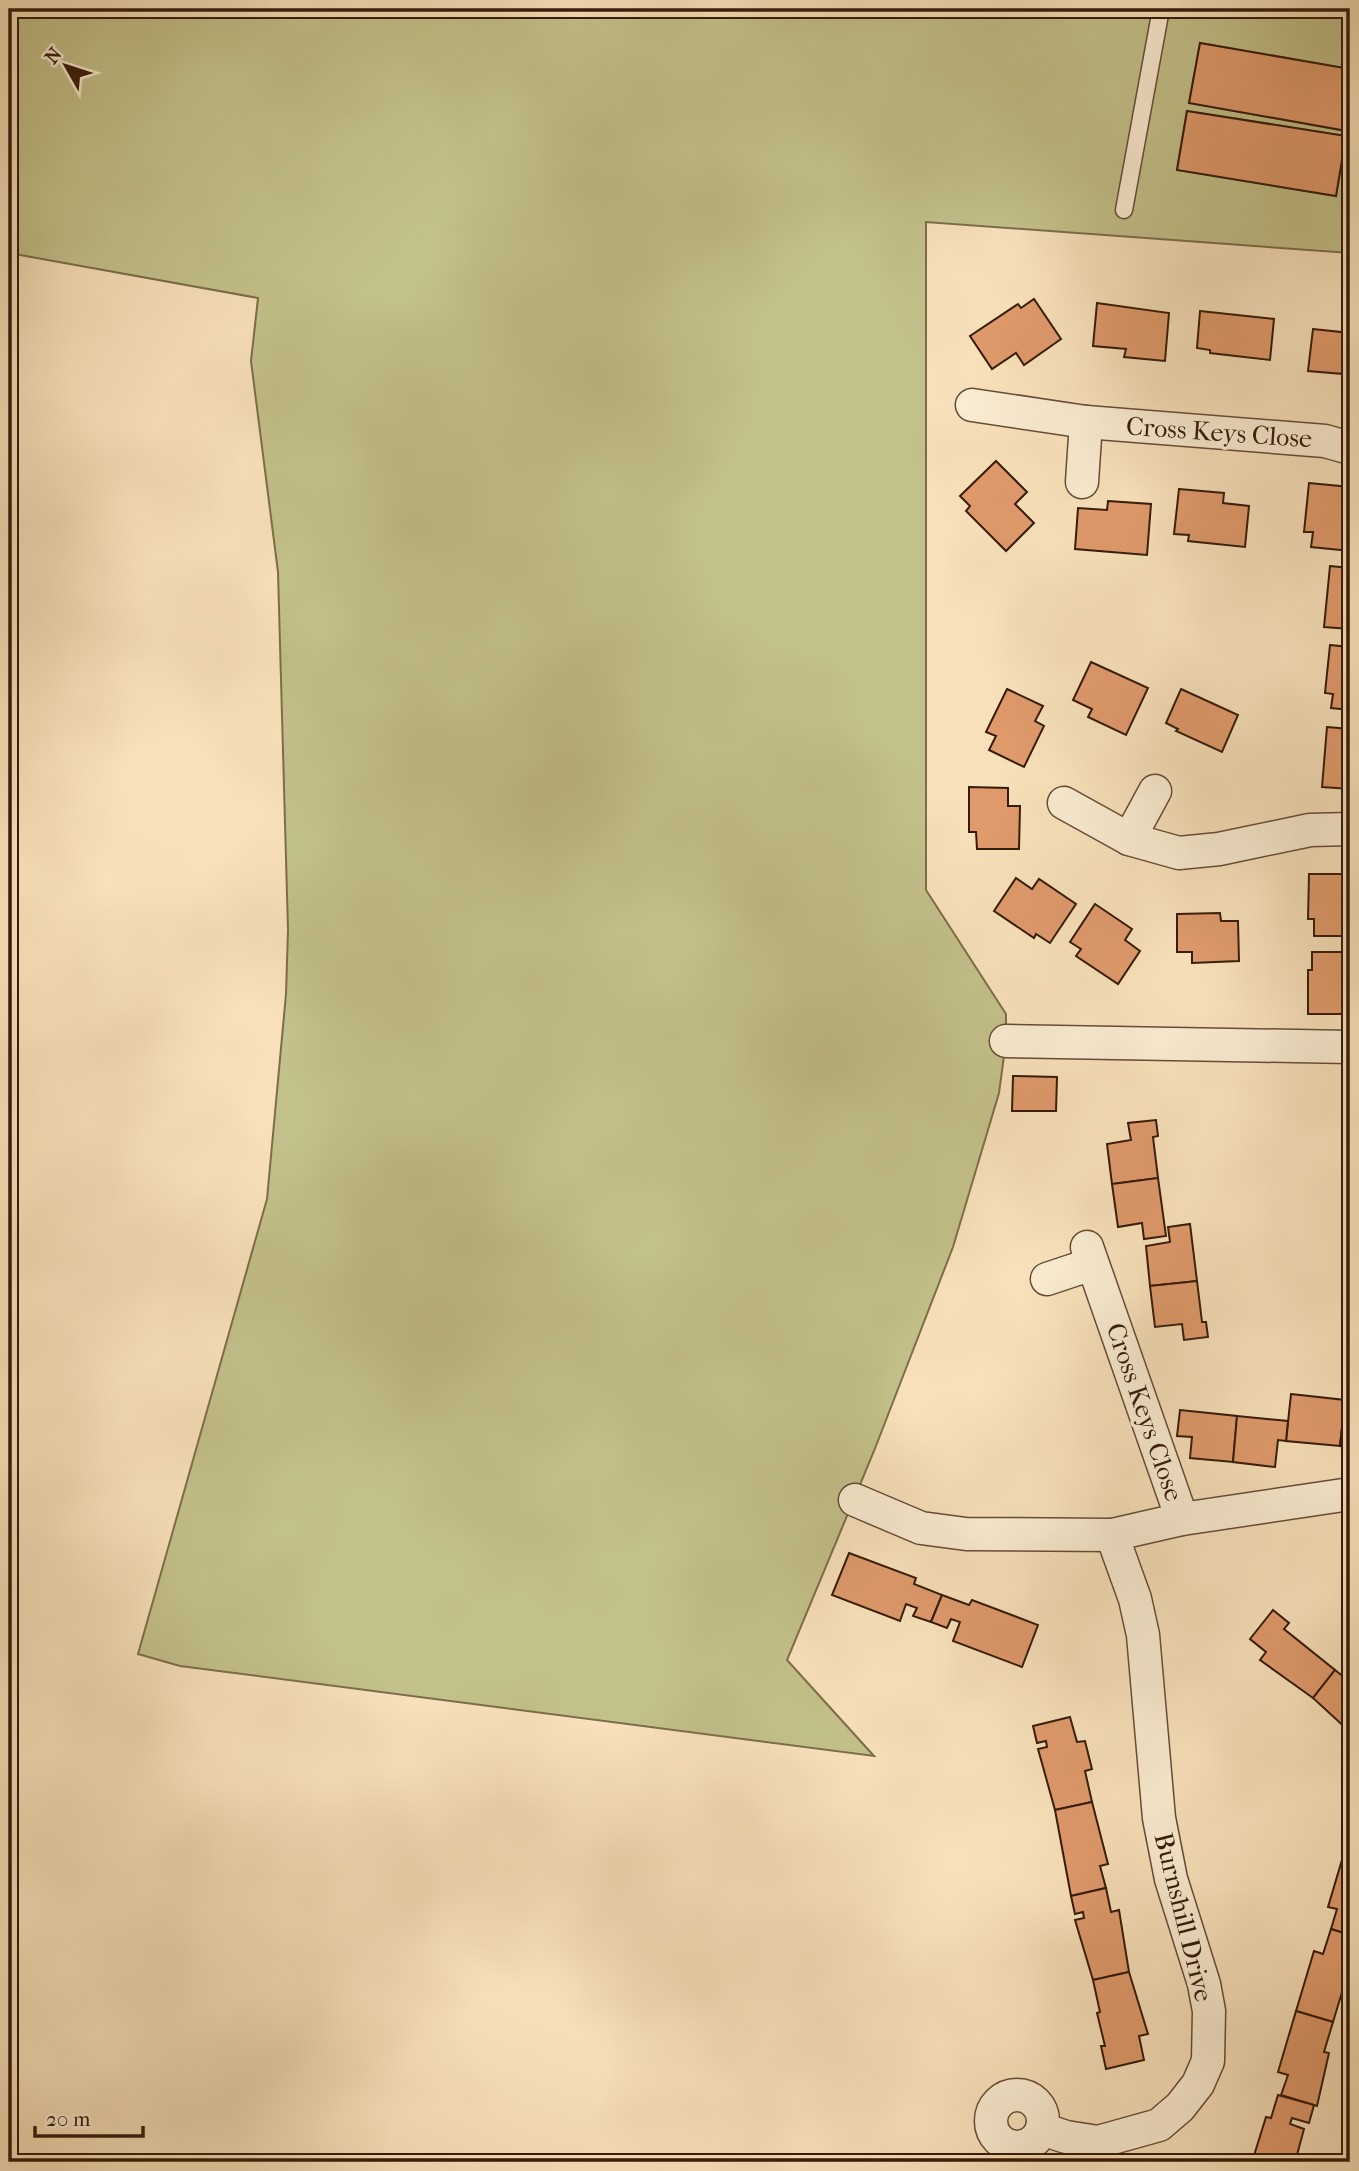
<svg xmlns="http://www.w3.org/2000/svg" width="1359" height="2171" viewBox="0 0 1359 2171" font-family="'IM FELL French Canon',serif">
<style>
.green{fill:#c3c18b;stroke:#7c6e4a;stroke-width:2;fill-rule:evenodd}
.building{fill:#e09a6c;stroke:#351b0a;stroke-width:2}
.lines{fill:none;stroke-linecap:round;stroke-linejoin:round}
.service-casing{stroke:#664c36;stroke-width:19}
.minor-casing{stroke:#664c36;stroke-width:35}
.service{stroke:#faecd2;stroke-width:16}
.minor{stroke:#faecd2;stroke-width:32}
.labels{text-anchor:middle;stroke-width:7;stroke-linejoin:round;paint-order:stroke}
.street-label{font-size:26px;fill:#351b0a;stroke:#faecd2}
</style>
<rect width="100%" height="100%" fill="#f8e1ba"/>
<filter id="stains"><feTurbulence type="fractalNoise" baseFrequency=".00286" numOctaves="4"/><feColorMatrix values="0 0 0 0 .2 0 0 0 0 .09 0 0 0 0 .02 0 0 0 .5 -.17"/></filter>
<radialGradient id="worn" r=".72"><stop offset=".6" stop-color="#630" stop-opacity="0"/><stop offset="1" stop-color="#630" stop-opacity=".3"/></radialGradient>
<path class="green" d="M9,9H1350V69L1200,43L1189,103L1346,131L1350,111V253L926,222V890L1006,1014V1041L999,1093L953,1247L874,1451L787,1660L874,1756L180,1666L138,1654L267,1199L286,994L288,930L278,572L251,361L258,298L9,253ZM1187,111L1346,136L1336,196L1177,170Z"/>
<g class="building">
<polygon points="1200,43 1350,69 1347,131 1189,103"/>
<polygon points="1187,111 1346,136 1336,196 1177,170"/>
<polygon points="1034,299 1061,339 1024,365 1016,353 992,369 970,336 1018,304 1021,308"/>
<polygon points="1097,303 1169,313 1165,361 1124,357 1126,349 1093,346"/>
<polygon points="1200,311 1274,319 1270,360 1210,353 1210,350 1197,348"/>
<polygon points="1313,329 1350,333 1350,385 1342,384 1343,374 1308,371"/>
<polygon points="996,461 1027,492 1015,504 1034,523 1006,551 966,511 970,506 960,496"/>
<polygon points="1309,483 1350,487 1350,551 1311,547 1313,532 1304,532"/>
<polygon points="1179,489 1224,493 1223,503 1249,506 1245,547 1188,541 1189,535 1174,534"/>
<polygon points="1108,501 1151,504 1147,555 1075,549 1078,508 1107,510"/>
<polygon points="1330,566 1350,568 1350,629 1324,627"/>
<polygon points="1330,645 1350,647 1350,710 1331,708 1333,694 1325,693"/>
<polygon points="1091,662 1148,688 1126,735 1088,717 1092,709 1073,700"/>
<polygon points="1007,689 1043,706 1035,721 1044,726 1024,767 989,750 996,736 986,732"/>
<polygon points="1181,689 1238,715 1222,752 1176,731 1178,729 1166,723"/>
<polygon points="1327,727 1350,729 1350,789 1322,787"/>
<polygon points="969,787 1008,788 1008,806 1020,806 1019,849 977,849 976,832 969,832"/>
<polygon points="1309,874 1350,874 1350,936 1314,936 1314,919 1308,919"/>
<polygon points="1016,878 1032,889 1039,879 1076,904 1050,943 1036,934 1034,938 994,911"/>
<polygon points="1095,904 1132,929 1125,940 1140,951 1118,984 1076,956 1081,949 1070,942"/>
<polygon points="1220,913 1221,921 1238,921 1239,961 1192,963 1192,952 1177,952 1177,914"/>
<polygon points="1312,952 1350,952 1349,1014 1308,1014 1308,970 1312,970"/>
<polygon points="1013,1076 1057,1077 1056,1111 1012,1111"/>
<polygon points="1156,1120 1158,1136 1153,1137 1158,1178 1112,1184 1107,1144 1131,1140 1128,1123"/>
<polygon points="1158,1178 1166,1236 1144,1239 1142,1223 1118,1227 1112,1184"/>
<polygon points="1190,1224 1197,1281 1150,1286 1146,1246 1170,1242 1168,1227"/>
<polygon points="1197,1281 1202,1322 1206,1322 1208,1337 1184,1340 1182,1324 1155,1327 1150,1286"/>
<polygon points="1291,1394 1345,1400 1340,1446 1286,1441"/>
<polygon points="1345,1400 1350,1400 1350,1447 1340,1446"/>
<polygon points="1180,1410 1237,1416 1233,1462 1190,1458 1192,1437 1177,1436"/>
<polygon points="1237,1416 1288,1421 1286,1441 1278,1440 1275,1467 1233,1462"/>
<polygon points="849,1553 916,1578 914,1584 942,1595 931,1622 913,1616 917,1608 906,1604 900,1621 832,1595"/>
<polygon points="942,1595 969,1605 972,1600 1038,1625 1022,1667 953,1641 960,1622 951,1619 947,1628 931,1622"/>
<polygon points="1273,1610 1289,1623 1284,1629 1335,1670 1313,1698 1260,1660 1266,1652 1250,1639"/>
<polygon points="1335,1670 1350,1682 1350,1732 1313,1698"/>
<polygon points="1070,1717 1077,1742 1085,1741 1092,1769 1085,1771 1092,1802 1055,1810 1038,1749 1047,1747 1046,1741 1037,1743 1033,1726"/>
<polygon points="1092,1802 1108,1864 1100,1866 1106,1888 1071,1896 1055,1810"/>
<polygon points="1347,1843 1350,1844 1350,1935 1331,1929 1337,1909 1328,1907"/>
<polygon points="1106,1888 1111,1912 1119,1910 1129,1972 1093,1980 1075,1920 1084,1918 1083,1912 1075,1914 1071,1896"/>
<polygon points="1331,1929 1350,1935 1350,1981 1347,1991 1343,1989 1333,2022 1296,2011 1314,1951 1323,1954"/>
<polygon points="1129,1972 1148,2034 1139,2036 1144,2060 1106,2069 1101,2046 1105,2046 1097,2013 1100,2012 1093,1980"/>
<polygon points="1296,2011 1333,2022 1324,2052 1329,2053 1317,2106 1281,2095 1288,2075 1278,2072"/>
<polygon points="1278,2095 1314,2105 1309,2123 1292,2118 1290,2124 1304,2129 1297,2155 1300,2155 1298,2162 1252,2162 1266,2117 1271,2118"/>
</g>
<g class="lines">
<g class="service-casing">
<polyline id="service" points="1124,210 1161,9"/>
</g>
<g class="minor-casing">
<g id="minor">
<polyline points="972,405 1086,422 1325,441 1350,448"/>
<polyline points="1082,482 1086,422"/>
<polyline points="1064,803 1129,839 1179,853 1219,849 1310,830 1350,829"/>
<polyline points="1129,839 1155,791"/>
<polyline points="1006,1041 1350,1047"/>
<polyline points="1087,1247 1182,1519"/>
<polyline points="1047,1279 1092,1264"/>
<polyline points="855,1500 921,1528 966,1534 1112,1535 1182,1519 1350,1494"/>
<circle cx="1017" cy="2121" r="26"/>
<polyline points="1042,2129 1066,2137 1098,2142 1159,2125 1180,2107 1198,2084 1208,2061 1209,2011 1204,1984 1171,1879 1159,1818 1143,1635 1135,1599 1112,1535"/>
</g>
</g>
<use href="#service" class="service"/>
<use href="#minor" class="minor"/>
</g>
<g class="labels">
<g class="street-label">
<text transform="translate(1219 432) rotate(4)" y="9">Cross Keys Close</text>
<text transform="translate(1145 1412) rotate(71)" y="9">Cross Keys Close</text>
<text transform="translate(1184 1917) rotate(76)" y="9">Burnshill Drive</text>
</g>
</g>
<rect width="1359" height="2171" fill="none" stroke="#f8e1ba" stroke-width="35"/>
<rect x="10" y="10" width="1338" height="2150" fill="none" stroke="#351b0a" stroke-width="3.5"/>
<rect x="18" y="18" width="1324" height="2136" fill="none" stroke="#351b0a" stroke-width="2"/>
<g transform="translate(66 66) rotate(309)" stroke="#faecd2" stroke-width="5" paint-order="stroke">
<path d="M0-5L12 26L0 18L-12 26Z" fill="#351b0a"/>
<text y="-10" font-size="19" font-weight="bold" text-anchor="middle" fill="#351b0a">N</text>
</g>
<path d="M35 2126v10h108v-10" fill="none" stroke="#351b0a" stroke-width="3.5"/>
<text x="46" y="2126" font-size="21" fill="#351b0a" stroke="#faecd2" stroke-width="5" paint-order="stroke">20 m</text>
<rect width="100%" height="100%" filter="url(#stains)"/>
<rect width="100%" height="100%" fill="url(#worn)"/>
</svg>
